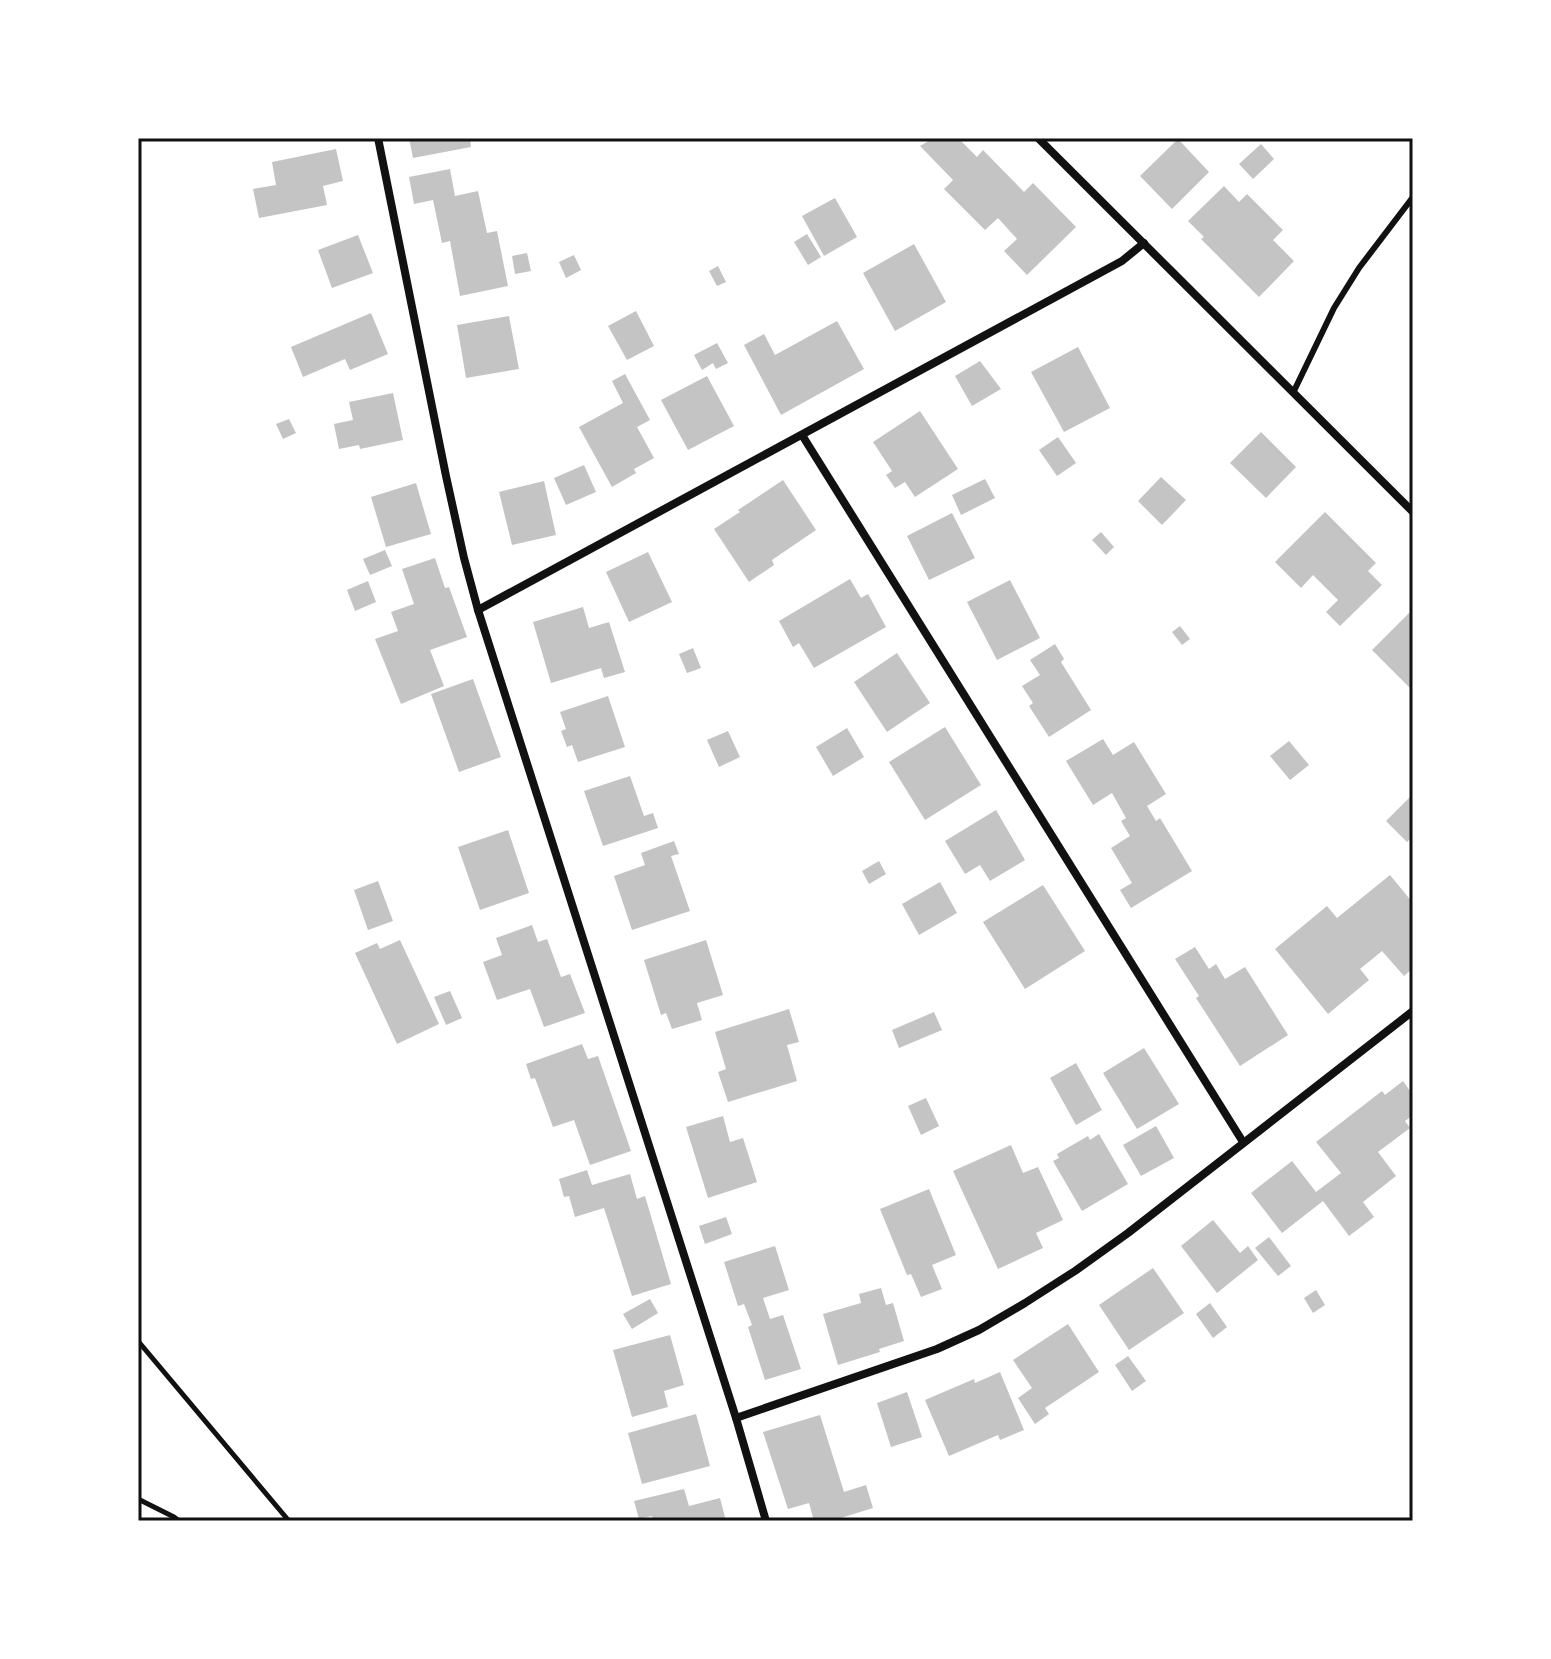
<svg xmlns="http://www.w3.org/2000/svg" width="1551" height="1659" viewBox="0 0 1551 1659" font-family="'Alegreya Sans',sans-serif">
<style>
.building{fill:#c4c4c4}
.lines{fill:none;stroke-linecap:round;stroke-linejoin:round}
.path{stroke:#111;stroke-width:5}
.service{stroke:#111;stroke-width:6}
.minor{stroke:#111;stroke-width:8}
.neatline{fill:none;stroke:#111;stroke-width:3}
</style>
<rect width="100%" height="100%" fill="#fff"/>
<g class="building">
<polygon points="409,138 470,138 471,147 413,158"/>
<polygon points="934,138 958,138 977,157 983,150 1024,192 1033,183 1076,227 1027,275 1004,251 1017,239 998,218 985,230 944,189 953,180 920,146"/>
<polygon points="1178,139 1209,172 1172,209 1140,176"/>
<polygon points="1261,144 1274,159 1253,179 1239,164"/>
<polygon points="336,149 343,181 323,186 327,205 259,218 253,189 276,185 272,162"/>
<polygon points="450,169 455,196 478,191 487,233 497,231 508,286 460,296 450,241 442,243 433,200 414,204 409,177"/>
<polygon points="1224,186 1239,202 1247,194 1283,230 1273,240 1294,261 1259,297 1201,239 1204,237 1188,221"/>
<polygon points="835,198 857,237 824,256 802,216"/>
<polygon points="807,234 821,257 808,265 794,242"/>
<polygon points="358,235 373,273 332,288 318,250"/>
<polygon points="914,244 946,302 895,331 863,273"/>
<polygon points="527,253 531,271 515,274 512,256"/>
<polygon points="574,255 581,270 566,278 559,262"/>
<polygon points="718,266 726,282 717,286 709,271"/>
<polygon points="636,311 654,346 627,360 608,326"/>
<polygon points="371,313 388,354 350,370 345,359 303,377 291,347"/>
<polygon points="509,316 519,369 466,378 457,325"/>
<polygon points="837,321 864,369 781,415 744,345 764,334 775,355"/>
<polygon points="717,343 728,363 716,369 713,363 702,370 694,355"/>
<polygon points="1078,347 1110,408 1064,432 1031,372"/>
<polygon points="980,361 1001,389 972,406 955,376"/>
<polygon points="625,374 650,420 637,427 654,458 634,469 636,473 612,487 579,427 623,403 612,381"/>
<polygon points="707,376 734,426 688,450 661,400"/>
<polygon points="393,393 403,440 360,449 359,445 339,449 334,424 353,420 349,402"/>
<polygon points="920,411 958,469 915,497 905,482 895,488 886,475 892,471 873,442"/>
<polygon points="289,419 296,433 283,439 276,424"/>
<polygon points="1261,432 1296,467 1266,498 1230,463"/>
<polygon points="1058,437 1076,463 1057,476 1039,450"/>
<polygon points="584,465 596,492 566,505 554,478"/>
<polygon points="1161,477 1186,500 1162,525 1138,501"/>
<polygon points="985,479 995,498 961,515 952,495"/>
<polygon points="783,480 816,530 772,560 774,565 749,582 714,529 740,512 738,510"/>
<polygon points="544,481 556,535 512,545 499,492"/>
<polygon points="416,483 431,534 386,547 371,497"/>
<polygon points="1325,512 1376,563 1368,571 1382,585 1340,626 1326,612 1338,600 1313,575 1301,588 1275,562"/>
<polygon points="952,513 975,558 929,580 907,536"/>
<polygon points="1101,532 1114,547 1106,555 1092,540"/>
<polygon points="385,550 392,566 370,575 363,559"/>
<polygon points="648,552 672,602 629,622 606,572"/>
<polygon points="435,558 445,588 449,587 467,637 430,650 444,686 401,704 375,639 398,631 391,612 414,604 402,569"/>
<polygon points="850,579 861,598 868,594 886,627 814,668 799,643 793,647 779,621"/>
<polygon points="1010,580 1040,638 997,660 967,602"/>
<polygon points="368,581 376,602 355,611 347,590"/>
<polygon points="583,607 589,628 609,622 625,672 604,678 601,668 551,683 533,622"/>
<polygon points="1409,613 1413,618 1413,691 1372,650"/>
<polygon points="1180,626 1190,639 1182,645 1172,632"/>
<polygon points="1055,644 1064,659 1061,662 1091,710 1049,737 1029,706 1033,703 1022,686 1040,675 1030,660"/>
<polygon points="693,648 701,668 687,673 679,654"/>
<polygon points="897,653 930,703 887,732 854,682"/>
<polygon points="473,679 501,757 459,772 431,694"/>
<polygon points="608,696 625,747 578,762 572,745 567,747 561,731 566,729 560,712"/>
<polygon points="945,727 981,785 925,820 889,762"/>
<polygon points="847,728 864,757 833,776 816,747"/>
<polygon points="728,731 740,757 719,767 707,740"/>
<polygon points="1103,739 1113,755 1134,742 1166,794 1147,806 1156,821 1160,818 1192,871 1131,908 1120,890 1132,883 1111,848 1130,836 1121,821 1126,818 1112,793 1093,805 1066,761"/>
<polygon points="1289,741 1309,765 1290,780 1270,756"/>
<polygon points="630,776 644,816 653,813 658,828 603,846 584,791"/>
<polygon points="1413,794 1413,836 1407,842 1386,821"/>
<polygon points="996,810 1025,860 990,881 980,865 965,874 945,841"/>
<polygon points="508,830 529,893 480,910 458,847"/>
<polygon points="674,841 679,854 671,856 690,911 632,930 614,876 645,865 641,853"/>
<polygon points="879,861 886,874 869,884 862,871"/>
<polygon points="1390,875 1413,903 1413,968 1404,976 1382,951 1360,969 1369,980 1328,1014 1275,949 1327,906 1337,918"/>
<polygon points="378,881 393,921 368,930 354,890"/>
<polygon points="940,882 957,913 919,935 902,904"/>
<polygon points="1043,885 1085,951 1025,989 983,922"/>
<polygon points="532,925 538,942 547,939 561,977 570,974 585,1013 544,1027 530,989 497,1000 483,962 502,955 496,938"/>
<polygon points="400,940 439,1024 397,1044 355,953 377,943 380,949"/>
<polygon points="706,940 723,995 697,1003 702,1020 672,1029 666,1013 661,1015 644,960"/>
<polygon points="1195,947 1209,969 1216,964 1225,979 1245,967 1288,1035 1240,1066 1196,998 1199,996 1175,959"/>
<polygon points="450,991 462,1018 446,1025 434,997"/>
<polygon points="789,1009 799,1042 787,1045 797,1081 728,1102 718,1072 726,1069 715,1032"/>
<polygon points="934,1012 942,1030 899,1048 892,1030"/>
<polygon points="582,1044 588,1059 598,1056 631,1151 590,1165 574,1120 553,1127 535,1078 531,1079 526,1064"/>
<polygon points="1144,1048 1179,1104 1137,1129 1103,1073"/>
<polygon points="1076,1063 1102,1110 1076,1125 1050,1078"/>
<polygon points="1403,1081 1413,1095 1413,1115 1405,1121 1410,1128 1378,1152 1396,1176 1363,1202 1374,1217 1349,1236 1323,1201 1282,1233 1251,1193 1292,1161 1316,1192 1341,1173 1316,1142 1382,1091 1385,1095"/>
<polygon points="926,1098 939,1126 921,1135 908,1106"/>
<polygon points="723,1116 730,1142 743,1138 757,1182 708,1198 686,1127"/>
<polygon points="1156,1126 1174,1158 1141,1176 1123,1145"/>
<polygon points="1099,1134 1128,1184 1082,1211 1053,1161 1059,1158 1057,1154 1088,1136 1090,1140"/>
<polygon points="1011,1145 1023,1173 1038,1167 1063,1220 1036,1233 1043,1248 998,1269 953,1171"/>
<polygon points="587,1170 592,1185 630,1174 637,1199 645,1196 671,1284 632,1296 604,1208 575,1217 569,1196 564,1197 559,1179"/>
<polygon points="929,1189 956,1255 932,1265 942,1289 921,1297 911,1274 907,1275 880,1209"/>
<polygon points="726,1217 732,1234 705,1244 699,1226"/>
<polygon points="1213,1220 1240,1253 1248,1246 1258,1260 1217,1293 1181,1246"/>
<polygon points="1269,1237 1291,1266 1278,1276 1255,1248"/>
<polygon points="775,1246 789,1290 763,1298 770,1319 783,1315 801,1369 765,1380 748,1327 752,1325 744,1304 738,1306 724,1262"/>
<polygon points="1153,1268 1184,1313 1129,1350 1099,1305"/>
<polygon points="881,1288 886,1305 893,1303 904,1341 879,1349 880,1352 838,1365 823,1314 861,1303 859,1294"/>
<polygon points="1316,1290 1325,1305 1313,1313 1304,1298"/>
<polygon points="650,1299 658,1313 632,1329 623,1314"/>
<polygon points="1210,1303 1227,1327 1213,1338 1196,1314"/>
<polygon points="1068,1324 1099,1372 1045,1408 1049,1414 1035,1424 1018,1398 1032,1388 1013,1360"/>
<polygon points="670,1335 684,1385 664,1391 668,1407 632,1417 613,1350"/>
<polygon points="1128,1356 1146,1381 1132,1391 1115,1365"/>
<polygon points="1000,1372 1024,1430 1000,1440 998,1435 949,1456 925,1400 974,1379 975,1383"/>
<polygon points="907,1392 922,1437 891,1447 877,1403"/>
<polygon points="696,1414 710,1466 642,1484 628,1433"/>
<polygon points="820,1415 844,1492 866,1485 873,1508 831,1521 814,1521 809,1503 788,1509 763,1432"/>
<polygon points="684,1489 689,1506 720,1498 726,1521 653,1521 652,1516 639,1519 634,1501"/>
</g>
<g class="lines">
<g class="path">
<polyline points="138,1341 289,1521"/>
<polyline points="138,1499 174,1517 179,1521"/>
</g>
<polyline class="service" points="1293,393 1334,308 1359,268 1413,197"/>
<g class="minor">
<polyline points="378,138 446,476 464,558 478,610 736,1418 766,1521"/>
<polyline points="1038,138 1413,512"/>
<polyline points="802,435 1243,1142"/>
<polyline points="478,610 1122,261 1144,243"/>
<polyline points="736,1418 937,1349 979,1330 1025,1303 1075,1271 1128,1233 1413,1011"/>
</g>
</g>
<rect width="1551" height="1659" fill="none" stroke="#ffffff" stroke-width="280"/>
<rect x="140" y="140" width="1271" height="1379" class="neatline"/>
</svg>
